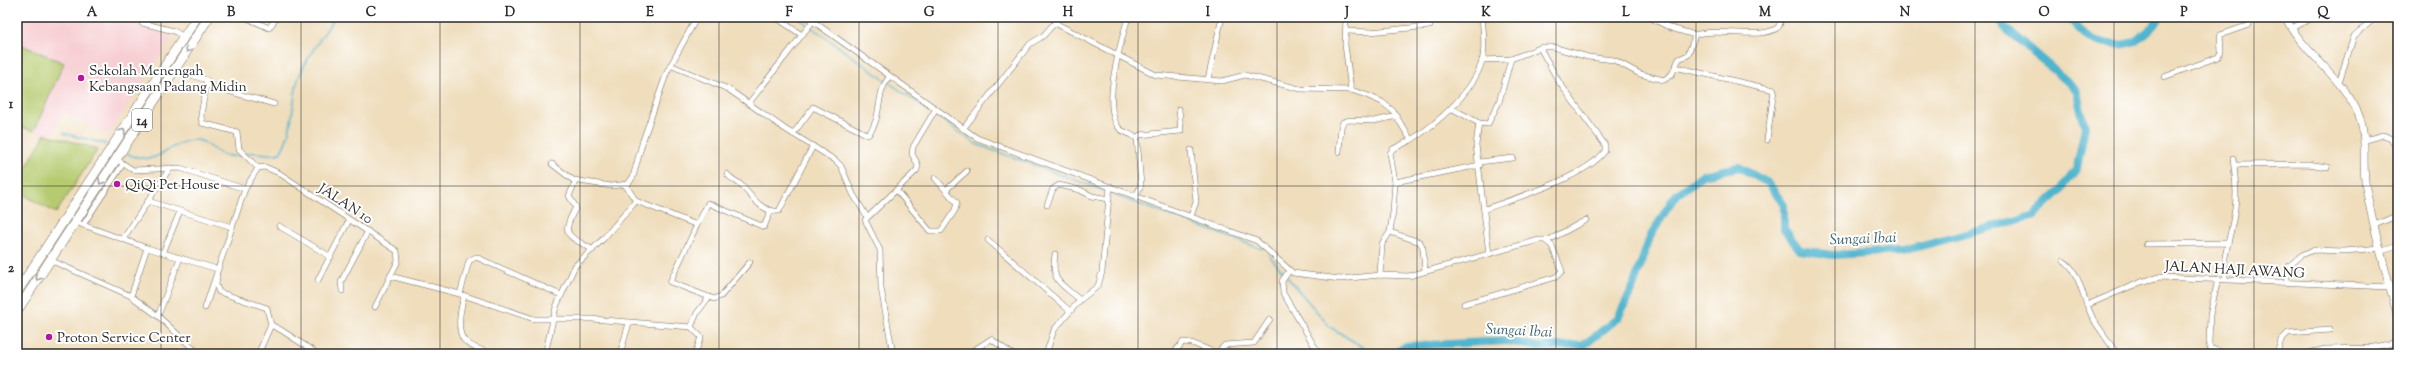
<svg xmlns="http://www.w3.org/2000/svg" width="2415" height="371" viewBox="0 0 2415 371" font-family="'Sorts Mill Goudy',serif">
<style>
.built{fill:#f7cfd3}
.green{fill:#b6cb6f;stroke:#707b4d}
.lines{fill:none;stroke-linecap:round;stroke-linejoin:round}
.stream{stroke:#50b4ce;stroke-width:1.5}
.river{stroke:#50b4ce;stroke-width:8}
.street-casing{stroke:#70695d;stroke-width:6}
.secondary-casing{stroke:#70695d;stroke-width:8}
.highway-casing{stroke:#70695d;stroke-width:10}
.street{stroke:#fff;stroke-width:5}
.secondary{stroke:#fff;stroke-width:7}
.highway{stroke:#fff;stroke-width:9}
.oneway{stroke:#a0a0a0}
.grid{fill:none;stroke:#2b2b2b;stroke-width:1;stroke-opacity:0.55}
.poi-dot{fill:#b5179e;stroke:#fff;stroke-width:1.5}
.labels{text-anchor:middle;stroke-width:4;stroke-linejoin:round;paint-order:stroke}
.shield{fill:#fff;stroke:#6b6b6b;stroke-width:1}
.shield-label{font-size:13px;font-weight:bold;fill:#2b2b2b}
.poi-label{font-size:14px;fill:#2b2b2b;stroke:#fff;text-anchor:start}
.street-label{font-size:14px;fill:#2b2b2b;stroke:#fff}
.water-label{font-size:15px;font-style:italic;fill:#3a626c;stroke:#fff}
.neatline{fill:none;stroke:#2b2b2b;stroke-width:1.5}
.grid-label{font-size:13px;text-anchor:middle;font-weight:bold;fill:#2b2b2b}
</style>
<rect width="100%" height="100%" fill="#fff"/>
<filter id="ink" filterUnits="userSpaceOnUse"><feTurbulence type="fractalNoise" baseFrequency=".025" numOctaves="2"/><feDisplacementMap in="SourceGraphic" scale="8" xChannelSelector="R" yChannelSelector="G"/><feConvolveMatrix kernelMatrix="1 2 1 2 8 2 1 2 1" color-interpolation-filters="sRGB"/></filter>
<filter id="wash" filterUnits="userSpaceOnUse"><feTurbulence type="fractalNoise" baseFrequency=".012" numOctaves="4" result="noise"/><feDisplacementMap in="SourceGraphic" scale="16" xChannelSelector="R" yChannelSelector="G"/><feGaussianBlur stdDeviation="0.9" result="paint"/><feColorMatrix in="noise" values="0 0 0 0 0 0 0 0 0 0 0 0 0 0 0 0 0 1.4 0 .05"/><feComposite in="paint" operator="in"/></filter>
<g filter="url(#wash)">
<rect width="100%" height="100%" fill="#efddbb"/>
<polygon class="built" points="17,17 139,17 135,26 173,37 108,135 63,113 51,136 17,126"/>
<g class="green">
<polygon points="17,43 64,63 34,131 17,126"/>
<polygon points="45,134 98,149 56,213 17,191 17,184"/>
</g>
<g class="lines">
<g class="stream">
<polyline points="797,17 885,80"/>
<polyline points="888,82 976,144 1108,192"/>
<polyline points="63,133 106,144"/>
<path d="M128,154C161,168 163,145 191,140C210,137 215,162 242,155"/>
<path d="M245,154C257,150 269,157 280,153C294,132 291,105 298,80C305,59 323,36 335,17"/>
<polyline points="1111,194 1262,249"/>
<polyline points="1268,254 1285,274"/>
<polyline points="1287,277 1330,327 1364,348 1379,354"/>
</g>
<g class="river">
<path d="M2071,17C2077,39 2116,51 2135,41C2145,35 2154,26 2160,17"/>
<polyline points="1394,354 1406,346 1508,341 1538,347 1584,345 1618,318 1633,287 1650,237 1674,197 1702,175 1739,167 1768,183 1784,205 1784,229 1800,250 1832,255 1903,251 2033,216 2061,190 2077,168 2085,127 2076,89 2004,27 1997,17"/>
</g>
</g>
</g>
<g filter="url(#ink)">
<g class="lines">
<g class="street-casing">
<g id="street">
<polyline points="245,17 269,28 277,17"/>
<polyline points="807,17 977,138 1257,241 1293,273 1340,279 1380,275 1409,276 1539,240 1545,240 1552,246 1562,271 1556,277 1464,304"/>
<path d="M1128,17C1121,43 1101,106 1119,128C1123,133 1132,133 1137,139L1141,185L1136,196"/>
<polyline points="1346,17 1345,45 1351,90"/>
<polyline points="1654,17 1653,19 1671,28 1695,35"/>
<polyline points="778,19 802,35"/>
<polyline points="142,23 174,31 184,37"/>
<polyline points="1055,23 1156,75 1222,81 1245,75 1300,89 1351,90 1366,95 1382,102 1393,111 1411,140 1393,149 1390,153 1395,182 1393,212 1390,232 1382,244 1380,275"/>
<polyline points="2292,28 2313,17"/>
<polyline points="1347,31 1370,32 1430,26"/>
<path d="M1482,60L1511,59L1542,47H1553L1588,57L1614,60L1640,74L1664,80L1672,74L1679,59L1688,55L1695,35C1717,27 1761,40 1777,28C1781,26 1780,21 1780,17"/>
<polyline points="670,65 728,89 785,129 835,160 841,166 853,194 867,217"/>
<polyline points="1675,67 1774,90 1767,140"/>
<polyline points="174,70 207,80 201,115 202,123 237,132 239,149 258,168"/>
<polyline points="2164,77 2218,57 2221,52 2220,35 2249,25 2250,17"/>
<polyline points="1208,79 1222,17"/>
<polyline points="2339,82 2354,36 2376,17"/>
<polyline points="207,85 274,104"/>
<polyline points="749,103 813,21"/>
<polyline points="1451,108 1479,123 1488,124 1499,102 1511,59"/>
<polyline points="1479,123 1476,145 1489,254"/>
<polyline points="963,129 1030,44 1043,36 1060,17"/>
<path d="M793,134L813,107L868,135C883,118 875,94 889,77"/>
<polyline points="1136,138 1140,135 1181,131 1179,109"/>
<path d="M1411,140C1437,124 1474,91 1482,61C1486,47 1483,30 1482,17"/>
<polyline points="2365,140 2383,135 2391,138 2393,142"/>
<polyline points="1339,152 1341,127 1343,122 1349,120 1374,121 1397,116"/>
<polyline points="116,159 133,170 180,168 245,189"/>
<polyline points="1479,162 1513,158"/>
<polyline points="552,164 573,180 611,186 628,184 633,177 643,140 667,72 697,17"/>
<polyline points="2234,165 2308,164 2327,167"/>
<polyline points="258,168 265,167 279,173 397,251 398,261 375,307"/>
<path d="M727,174C731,179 736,181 740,184C751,195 761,213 779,211L813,146"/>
<path d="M576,180L569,196L576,207C560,237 567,234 593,250"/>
<polyline points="1395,182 1480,165"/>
<polyline points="626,186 636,201"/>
<polyline points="946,190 967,171"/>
<polyline points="897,191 930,231 941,231 955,210 957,203 935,178"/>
<polyline points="148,201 232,227"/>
<polyline points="1047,205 1053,189 1059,185 1080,190 1092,196 1109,199"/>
<path d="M1485,209C1516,198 1586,177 1605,151V145L1559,82L1540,48"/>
<polyline points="1191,216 1196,202 1191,150"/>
<polyline points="75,222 147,248 217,269"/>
<polyline points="83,225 123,164"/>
<polyline points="697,225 708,203 764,227 771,210"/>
<polyline points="2375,225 2398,215"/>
<polyline points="279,226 331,257"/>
<polyline points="1390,232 1420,242 1423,248 1425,271"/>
<polyline points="123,239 170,168"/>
<polyline points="988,240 1070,311"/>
<polyline points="1547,241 1586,220"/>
<path d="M2228,243C2237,207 2238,195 2233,158"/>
<polyline points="2146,244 2228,243 2225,257 2225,279"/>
<polyline points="2382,251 2398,246"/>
<polyline points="163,253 180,211"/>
<path d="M1055,254C1051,283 1060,282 1080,300"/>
<polyline points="50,260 131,296 158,316 199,354"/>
<path d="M2063,261C2077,268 2082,292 2087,305L2141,282L2159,277L2390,287"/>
<polyline points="1289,271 1282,281 1283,293 1319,354"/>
<polyline points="217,276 216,285 219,292 267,308 271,325 258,354"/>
<polyline points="390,276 460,294 534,319 592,319 691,327 701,337 695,354"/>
<polyline points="2218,279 2210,315 2209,344 2210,348 2227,354"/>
<polyline points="318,280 349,220"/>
<polyline points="2286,283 2289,266 2302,255 2313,250 2344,251 2381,248"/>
<polyline points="342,291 341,282 368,231"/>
<polyline points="460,294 469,261 476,257 561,295"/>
<polyline points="131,296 147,248"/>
<path d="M464,296C461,307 455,333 466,342C473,348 484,351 492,354"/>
<polyline points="2087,305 2093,319 2117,354"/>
<polyline points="205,308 245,189 258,168"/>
<polyline points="158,316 180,258"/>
<polyline points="271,325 281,330 315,352"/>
<polyline points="691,327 697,313 709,297 714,299 721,296 750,262"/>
<polyline points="545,354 556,307 575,266 603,239 636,201 697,225 670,282 709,297"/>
<polyline points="620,354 629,323"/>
<polyline points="893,354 881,288 880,250 865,220 917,170 918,165 912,154 913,147 935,110"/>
<polyline points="968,354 991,339 1012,354"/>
<polyline points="1046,354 1054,330 1080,300 1098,286 1102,272 1110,186"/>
<polyline points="1173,354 1183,342 1192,343 1216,353"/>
<polyline points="1216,354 1225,345 1254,343 1270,319"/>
<polyline points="2277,354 2281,340 2288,333 2330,330"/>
<polyline points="2304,354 2325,349 2369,348 2398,342"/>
</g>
</g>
<g class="secondary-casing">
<path id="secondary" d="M2285,17C2302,51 2339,74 2357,111C2369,136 2361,162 2366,188C2374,232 2387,275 2398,318"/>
</g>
<g class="highway-casing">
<g id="highway">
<polyline points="17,292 197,17"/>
<polyline points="17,311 209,17"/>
</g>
</g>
<use href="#street" class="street"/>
<use href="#secondary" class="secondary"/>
<use href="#highway" class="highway"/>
</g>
<defs><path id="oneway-chevron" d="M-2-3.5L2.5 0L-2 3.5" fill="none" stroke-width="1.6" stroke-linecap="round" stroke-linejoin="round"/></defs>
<g class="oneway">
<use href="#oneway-chevron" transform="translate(188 50) rotate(123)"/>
<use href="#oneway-chevron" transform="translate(123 131) rotate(-57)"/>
<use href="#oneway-chevron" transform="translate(101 182) rotate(123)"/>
<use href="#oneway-chevron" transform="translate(38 278) rotate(123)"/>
</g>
</g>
<path class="grid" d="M161,17V354M301,17V354M440,17V354M580,17V354M719,17V354M859,17V354M998,17V354M1138,17V354M1277,17V354M1417,17V354M1556,17V354M1696,17V354M1835,17V354M1975,17V354M2114,17V354M2254,17V354M17,186H2398"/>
<g class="poi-dot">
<circle cx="81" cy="78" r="4"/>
<circle cx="117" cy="184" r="4"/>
<circle cx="49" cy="337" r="4"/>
</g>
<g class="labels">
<rect class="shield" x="132" y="109" width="20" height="22" rx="3"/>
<g class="shield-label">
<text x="142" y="125">14</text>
</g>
<g class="poi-label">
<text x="89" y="75">Sekolah Menengah<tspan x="89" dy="16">Kebangsaan Padang Midin</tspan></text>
<text x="125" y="189">QiQi Pet House</text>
<text x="57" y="342">Proton Service Center</text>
</g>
<g class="street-label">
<text transform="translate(346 203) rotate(33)" y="5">JALAN 10</text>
<text transform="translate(2235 269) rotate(3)" y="5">JALAN HAJI AWANG</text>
</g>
<g class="water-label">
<text transform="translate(1863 238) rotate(-2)" y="5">Sungai Ibai</text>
<text transform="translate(1519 330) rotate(3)" y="5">Sungai Ibai</text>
</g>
</g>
<rect width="2415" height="371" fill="none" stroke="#fff" stroke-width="44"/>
<rect x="22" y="22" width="2371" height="327" class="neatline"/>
<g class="grid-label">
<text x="92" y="16">A</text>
<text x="231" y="16">B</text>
<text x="371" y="16">C</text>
<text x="510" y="16">D</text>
<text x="650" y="16">E</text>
<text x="789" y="16">F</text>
<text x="929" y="16">G</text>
<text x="1068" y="16">H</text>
<text x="1208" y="16">I</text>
<text x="1347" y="16">J</text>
<text x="1486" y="16">K</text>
<text x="1626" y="16">L</text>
<text x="1765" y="16">M</text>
<text x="1905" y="16">N</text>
<text x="2044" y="16">O</text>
<text x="2184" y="16">P</text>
<text x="2323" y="16">Q</text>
<text x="11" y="108">1</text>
<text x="11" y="272">2</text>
</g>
</svg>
